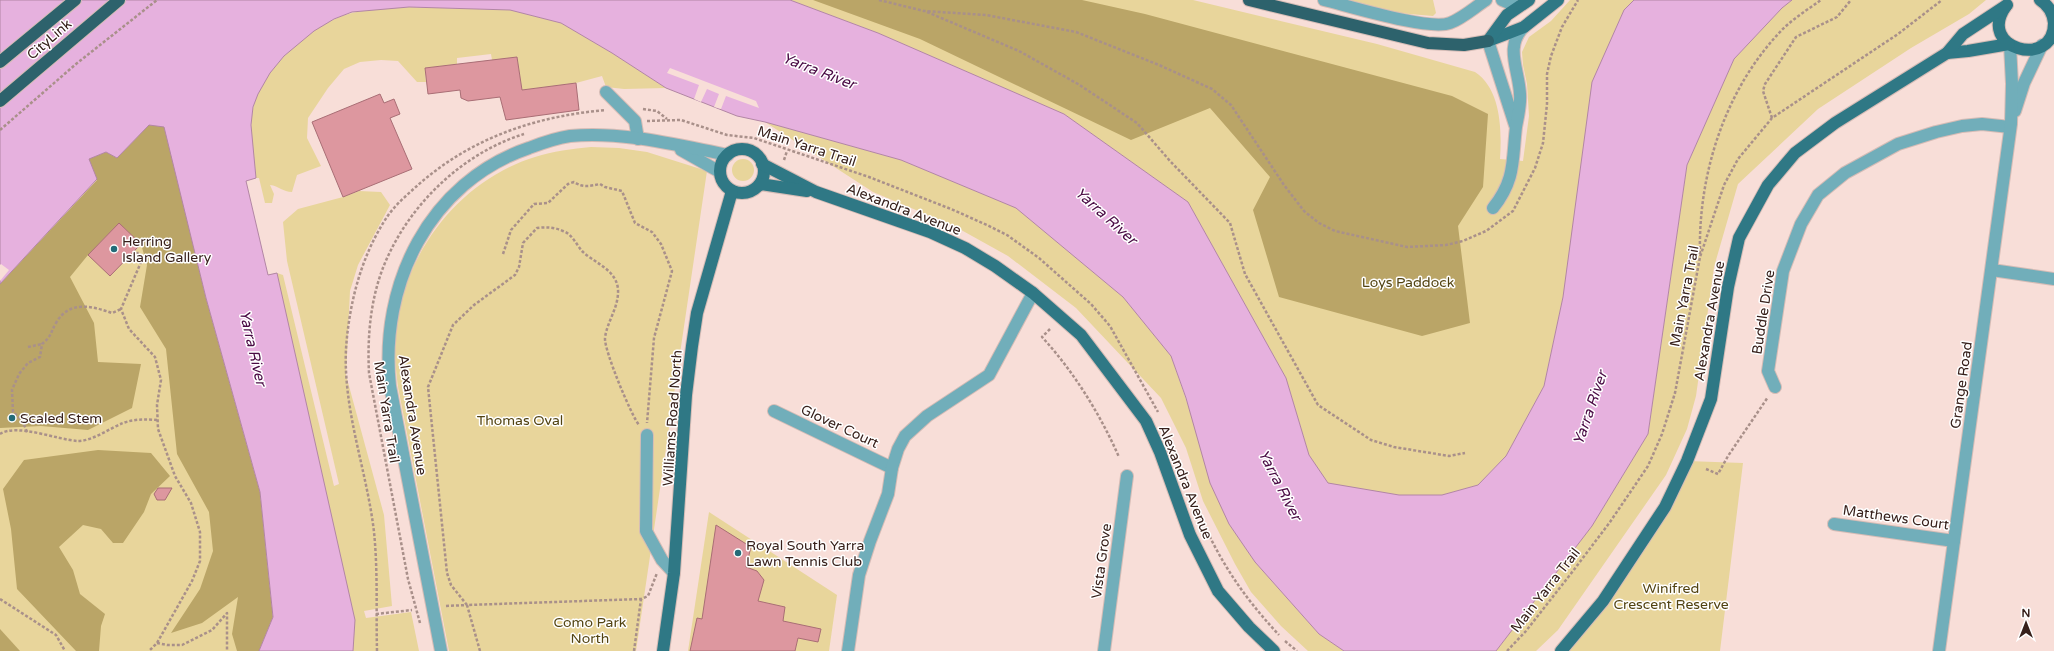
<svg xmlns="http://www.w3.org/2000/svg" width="2054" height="651" viewBox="0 0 2054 651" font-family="'Varela Round',sans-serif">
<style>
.green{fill:#e8d59b}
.forest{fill:#baa567}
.water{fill:#e6b1de;stroke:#b286a4}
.pier{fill:#f8ded8}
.building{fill:#dd979f;stroke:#a96e75}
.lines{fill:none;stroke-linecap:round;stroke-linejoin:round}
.minor-casing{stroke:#d5bcb6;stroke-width:14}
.major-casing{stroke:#d5bcb6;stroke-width:14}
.highway-casing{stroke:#d5bcb6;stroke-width:14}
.path{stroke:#a9908a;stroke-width:2.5;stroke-dasharray:3 2;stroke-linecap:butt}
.minor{stroke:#71aeba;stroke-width:12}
.major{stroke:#2f7885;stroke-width:12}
.highway{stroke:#2d626c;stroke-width:12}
.poi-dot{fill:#236b78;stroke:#fff;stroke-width:1.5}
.labels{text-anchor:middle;stroke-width:3;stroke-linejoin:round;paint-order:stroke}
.street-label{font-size:14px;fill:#37201b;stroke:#fff}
.poi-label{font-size:14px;fill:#37201b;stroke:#fff;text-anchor:start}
.park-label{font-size:14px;fill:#524311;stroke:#fff}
.water-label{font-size:15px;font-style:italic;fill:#490a44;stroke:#fff}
</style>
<rect width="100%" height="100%" fill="#f8ded8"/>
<g class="green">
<path d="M790,0H1193L1377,44L1475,72C1501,89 1502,130 1500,159L1523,161L1529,116L1527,84L1523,65L1522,52L1529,37L1551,21L1570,0H1634L1624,10L1544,386L1506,456L1478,485L1442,495H1399L1328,484L1309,455L1286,378L1188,202L1064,114L878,33Z"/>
<polygon points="1343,0 1433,0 1436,13 1433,16 1398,13"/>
<polygon points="1792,0 1986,0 1969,14 1911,48 1818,109 1738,184 1714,267 1696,396 1687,429 1666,475 1558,630 1536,651 1496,651 1592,526 1648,434 1687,165 1734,59 1782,8"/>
<path d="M409,7L510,10L561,23L612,53L666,88L624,89L606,87L602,76L576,83L522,90L517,57L492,60L491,54L457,58V64L425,68L426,82H417L398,61L381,60L360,62L344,69L328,88L308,118L307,138L321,166L297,175L292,192C283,192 279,186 270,185L274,194L272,203H265L259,178H256C252,155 249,132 253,109C261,69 314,22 352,13C370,8 391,9 409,7Z"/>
<polygon points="765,122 901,160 1016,208 1123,297 1171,356 1229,524 1255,562 1319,634 1344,651 1308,651 1281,626 1251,592 1235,564 1203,501 1186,448 1161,398 1076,308 1008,256 954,226 873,192"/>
<polygon points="149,125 259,651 0,651 0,284 97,180 88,159 117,158"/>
<path d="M591,147L619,148L647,152L707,171L636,651H449L398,387C396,371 394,355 395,339C400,258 457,181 535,157C553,151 572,149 591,147Z"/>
<circle cx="743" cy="170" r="11"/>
<polygon points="359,191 381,192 390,205 358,265 350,291 346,375 384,515 392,606 364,611 366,618 411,612 419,651 345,651 268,275 277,273 283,275 334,486 339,484 287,261 283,222 298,209 343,197"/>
<polygon points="1687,461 1743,463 1720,651 1561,651 1603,601"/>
<polygon points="709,512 837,595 829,651 688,651"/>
</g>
<g class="forest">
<polygon points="813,0 1082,0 1145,14 1452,96 1488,114 1483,187 1458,226 1470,323 1422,336 1279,297 1253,210 1270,177 1210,108 1131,140 920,39"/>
<polygon points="149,125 165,126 206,298 260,492 273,617 259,651 237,651 232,634 238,597 202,623 171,633 200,589 213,551 209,512 177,454 166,349 140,307 147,265 141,244 119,223 88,255 70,277 94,323 98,362 141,364 132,408 88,430 41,426 0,428 0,284 97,180 88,159 106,152 117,158"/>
<polygon points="98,450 151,453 170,476 151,494 144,512 123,543 113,543 101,529 83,525 59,547 73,570 80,594 105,614 101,626 99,651 76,651 17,589 11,529 3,489 24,460"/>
<polygon points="0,629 20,651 0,651"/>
</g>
<polygon class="water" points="0,0 790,0 878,33 1064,114 1188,202 1286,378 1309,455 1328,483 1399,495 1442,495 1478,485 1506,456 1544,386 1563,297 1592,82 1624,10 1634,0 1792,0 1782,8 1734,59 1687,165 1648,434 1592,526 1496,651 1344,651 1319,634 1255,562 1229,524 1210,483 1186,398 1171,356 1123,297 1016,208 901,160 765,122 737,116 666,88 612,53 561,23 510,10 409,7 352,12 334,19 314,31 284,56 270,73 258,94 253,107 251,125 256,178 246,181 268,275 277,273 355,620 353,651 259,651 273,617 260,492 206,298 164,127 149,125 117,158 106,152 89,159 97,179 0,284"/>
<g class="pier">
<polygon points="670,68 756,101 759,108 726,96 721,109 714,107 719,94 707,89 701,102 694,99 699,85 667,73"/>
<polygon points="1,264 9,270 0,281 0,265"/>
</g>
<g class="building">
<polygon points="517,57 522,90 576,83 579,110 506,120 500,97 468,101 461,98 460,90 428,94 425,68"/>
<polygon points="380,94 384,103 394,99 400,114 390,118 412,169 343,197 312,122"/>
<polygon points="119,223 141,244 110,276 88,255"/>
<polygon points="158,488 172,488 165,500 157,500 154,494"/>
<polygon points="716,525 751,547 746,567 757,571 764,580 758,601 785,607 783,621 821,629 818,642 798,638 795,651 690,651 697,618 702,619"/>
</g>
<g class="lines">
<g class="minor-casing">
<g id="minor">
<path d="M1324,0C1349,6 1429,31 1450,23C1463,18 1475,7 1486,0"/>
<polyline points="1502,0 1518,7"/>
<polyline points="1488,41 1515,125"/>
<polyline points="606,92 635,121 638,139"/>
<polyline points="2015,111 2024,83 2042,45"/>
<polyline points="681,150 720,172"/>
<path d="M1493,208C1516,179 1512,160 1516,127C1518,116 1521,105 1520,94C1519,70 1504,46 1524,27"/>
<polyline points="1992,270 2054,279"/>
<polyline points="1775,387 1768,371 1783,271 1801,224 1818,195 1845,173 1898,144 1936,132 1962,126 1982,124 2010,127"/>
<polyline points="774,411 892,468"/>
<polyline points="647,435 646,531 662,560 674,573"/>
<polyline points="1834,524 1954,541"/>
<path d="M441,651L390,386C379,285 429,182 529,148C542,143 556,138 570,136C622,131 676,145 728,155"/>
<polyline points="848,651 859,575 870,541 888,494 892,468 898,449 905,436 927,416 989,375 1033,293"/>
<polyline points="1104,651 1127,476"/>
<polyline points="1939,651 2011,124 2012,84 2010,45"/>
</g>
</g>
<g class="major-casing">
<g id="major">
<path d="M2006,6C1975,49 2054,70 2054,23C2053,13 2048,5 2040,0"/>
<polyline points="1488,41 1524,27 1558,0"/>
<polyline points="1488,41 1507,15 1529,0"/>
<polyline points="1947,53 1968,51 2009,44"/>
<circle cx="742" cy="171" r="22"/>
<polyline points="762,164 816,192 930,232 965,248 995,266 1033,293 1081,335 1146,421 1160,452 1190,535 1218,591 1249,627 1274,651"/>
<polyline points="760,184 807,191"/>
<polyline points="663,651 674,573 686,395 692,346 697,313 732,191"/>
<polyline points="1561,651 1603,601 1665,507 1687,461 1711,399 1728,287 1739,238 1768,185 1795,153 1835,123 1947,53 1963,34 2007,5"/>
</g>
</g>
<g class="highway-casing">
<g id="highway">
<polyline points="1249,0 1428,43 1464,45 1488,41"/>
<polyline points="0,62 75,0"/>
<polyline points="0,101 119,0"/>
</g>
</g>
<g class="path">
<polyline points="879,0 924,11 986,15 1076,32 1159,65 1212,89 1231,105 1284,185 1304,211 1319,223 1335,231 1407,247 1446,245 1463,241 1486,231 1513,211 1535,168 1543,143 1547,104 1547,74 1551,56 1562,27 1578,0"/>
<polyline points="927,12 1019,51 1078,84 1137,123 1170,161 1230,223 1245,274 1318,405 1371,440 1394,447 1449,456 1465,453"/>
<polyline points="643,109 657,111 667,119"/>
<polyline points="1772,118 1763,91 1765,84 1796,37 1837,17 1851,0"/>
<polyline points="647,121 681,120 727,135 754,138 869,177 951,209 987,225 1007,235 1039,258 1091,304 1110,326 1158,412"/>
<polyline points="0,130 76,64 157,0"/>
<polyline points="784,160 787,151"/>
<polyline points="137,252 141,262 121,309 129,329 155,357 161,380 157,405 158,429 175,476 191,503 200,532 200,561 192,581 157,643 149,651"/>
<path d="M503,254L511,230L534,204L548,203L568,184L574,182C583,188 590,186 600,184L605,187L622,191L635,223L652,232L661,244L672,271L654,338L647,423"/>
<path d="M1700,254C1698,174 1725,90 1780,32C1791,20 1807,10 1821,0"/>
<path d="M1050,329L1042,337C1074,372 1100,414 1119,457"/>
<polyline points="28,347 42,344"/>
<path d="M27,432L22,420L13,412L12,390L19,374L28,363L40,357L42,344C52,336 50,333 56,323C69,300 92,306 112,313L121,309"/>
<path d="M0,434C17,423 58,440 78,441C93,441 110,428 123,423C134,419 145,419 157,420"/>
<polyline points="1706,469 1718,474 1728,456 1768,397"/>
<path d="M1197,509C1219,560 1241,594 1279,635"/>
<polyline points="0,599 56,635 65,651"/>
<path d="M467,605L451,585L447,573L428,387L453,325L474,305L515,275L519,267L523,243L537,228C546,227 554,227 563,231C572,234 576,244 582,251C594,263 616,269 618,289C619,308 607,321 605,338C604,350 631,415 639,425"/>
<polyline points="446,606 467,605"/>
<polyline points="376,614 412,610"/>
<path d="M420,623L408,579L369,373C367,333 371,291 389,254C415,199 466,152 524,134"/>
<polyline points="1285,641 1297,651"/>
<polyline points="157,643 167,645 182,645 212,630 227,613 227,651"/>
<path d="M377,651C376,612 378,571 374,532C367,471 343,411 346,349C349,304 361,256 387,217C395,205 407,195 418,185C471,138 536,116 606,110"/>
<polyline points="480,651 467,605 641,599 648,596 657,573"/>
<polyline points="634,651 641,599"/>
<polyline points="1507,651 1526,631 1573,571 1610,522 1648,466 1662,434 1675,393 1700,257 1724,185 1738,159 1772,118 1898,34 1942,0"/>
</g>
<use href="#minor" class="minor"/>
<use href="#major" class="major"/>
<use href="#highway" class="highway"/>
</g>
<g class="poi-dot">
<circle cx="114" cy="249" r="4"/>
<circle cx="12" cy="418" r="4"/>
<circle cx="738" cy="553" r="4"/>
</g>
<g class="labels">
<g class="street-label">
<text transform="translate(49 39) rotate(-41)" y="5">CityLink</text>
<text transform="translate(807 146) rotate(18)" y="5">Main Yarra Trail</text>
<text transform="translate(904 209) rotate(21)" y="5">Alexandra Avenue</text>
<text transform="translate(1684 296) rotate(-79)" y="5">Main Yarra Trail</text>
<text transform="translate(1763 312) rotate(-81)" y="5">Buddle Drive</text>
<text transform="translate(1709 321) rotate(-80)" y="5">Alexandra Avenue</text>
<text transform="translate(1961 385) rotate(-82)" y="5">Grange Road</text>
<text transform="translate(387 412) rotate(81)" y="5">Main Yarra Trail</text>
<text transform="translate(413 415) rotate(81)" y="5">Alexandra Avenue</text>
<text transform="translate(672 418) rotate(-86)" y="5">Williams Road North</text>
<text transform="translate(840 426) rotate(25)" y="5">Glover Court</text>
<text transform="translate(1186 482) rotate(68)" y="5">Alexandra Avenue</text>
<text transform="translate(1896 517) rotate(8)" y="5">Matthews Court</text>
<text transform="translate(1101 561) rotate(-82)" y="5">Vista Grove</text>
<text transform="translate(1545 590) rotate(-52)" y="5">Main Yarra Trail</text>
</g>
<g class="poi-label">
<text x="122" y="246">Herring<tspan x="122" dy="16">Island Gallery</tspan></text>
<text x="20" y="423">Scaled Stem</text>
<text x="746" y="550">Royal South Yarra<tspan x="746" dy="16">Lawn Tennis Club</tspan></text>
</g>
<g class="park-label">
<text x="1408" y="287">Loys Paddock</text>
<text x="520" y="425">Thomas Oval</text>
<text x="1671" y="593">Winifred<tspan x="1671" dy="16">Crescent Reserve</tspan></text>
<text x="590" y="627">Como Park<tspan x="590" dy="16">North</tspan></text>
</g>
<g class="water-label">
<text transform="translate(819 71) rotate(21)" y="5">Yarra River</text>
<text transform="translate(1106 216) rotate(42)" y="5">Yarra River</text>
<text transform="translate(253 348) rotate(77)" y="5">Yarra River</text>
<text transform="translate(1590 408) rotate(-71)" y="5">Yarra River</text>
<text transform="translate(1280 485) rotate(63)" y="5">Yarra River</text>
</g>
</g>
<g transform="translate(2026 623)" stroke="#ffffff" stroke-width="3" paint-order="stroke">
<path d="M0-3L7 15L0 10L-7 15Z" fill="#37201b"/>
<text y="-6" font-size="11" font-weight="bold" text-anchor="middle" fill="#37201b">N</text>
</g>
</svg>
